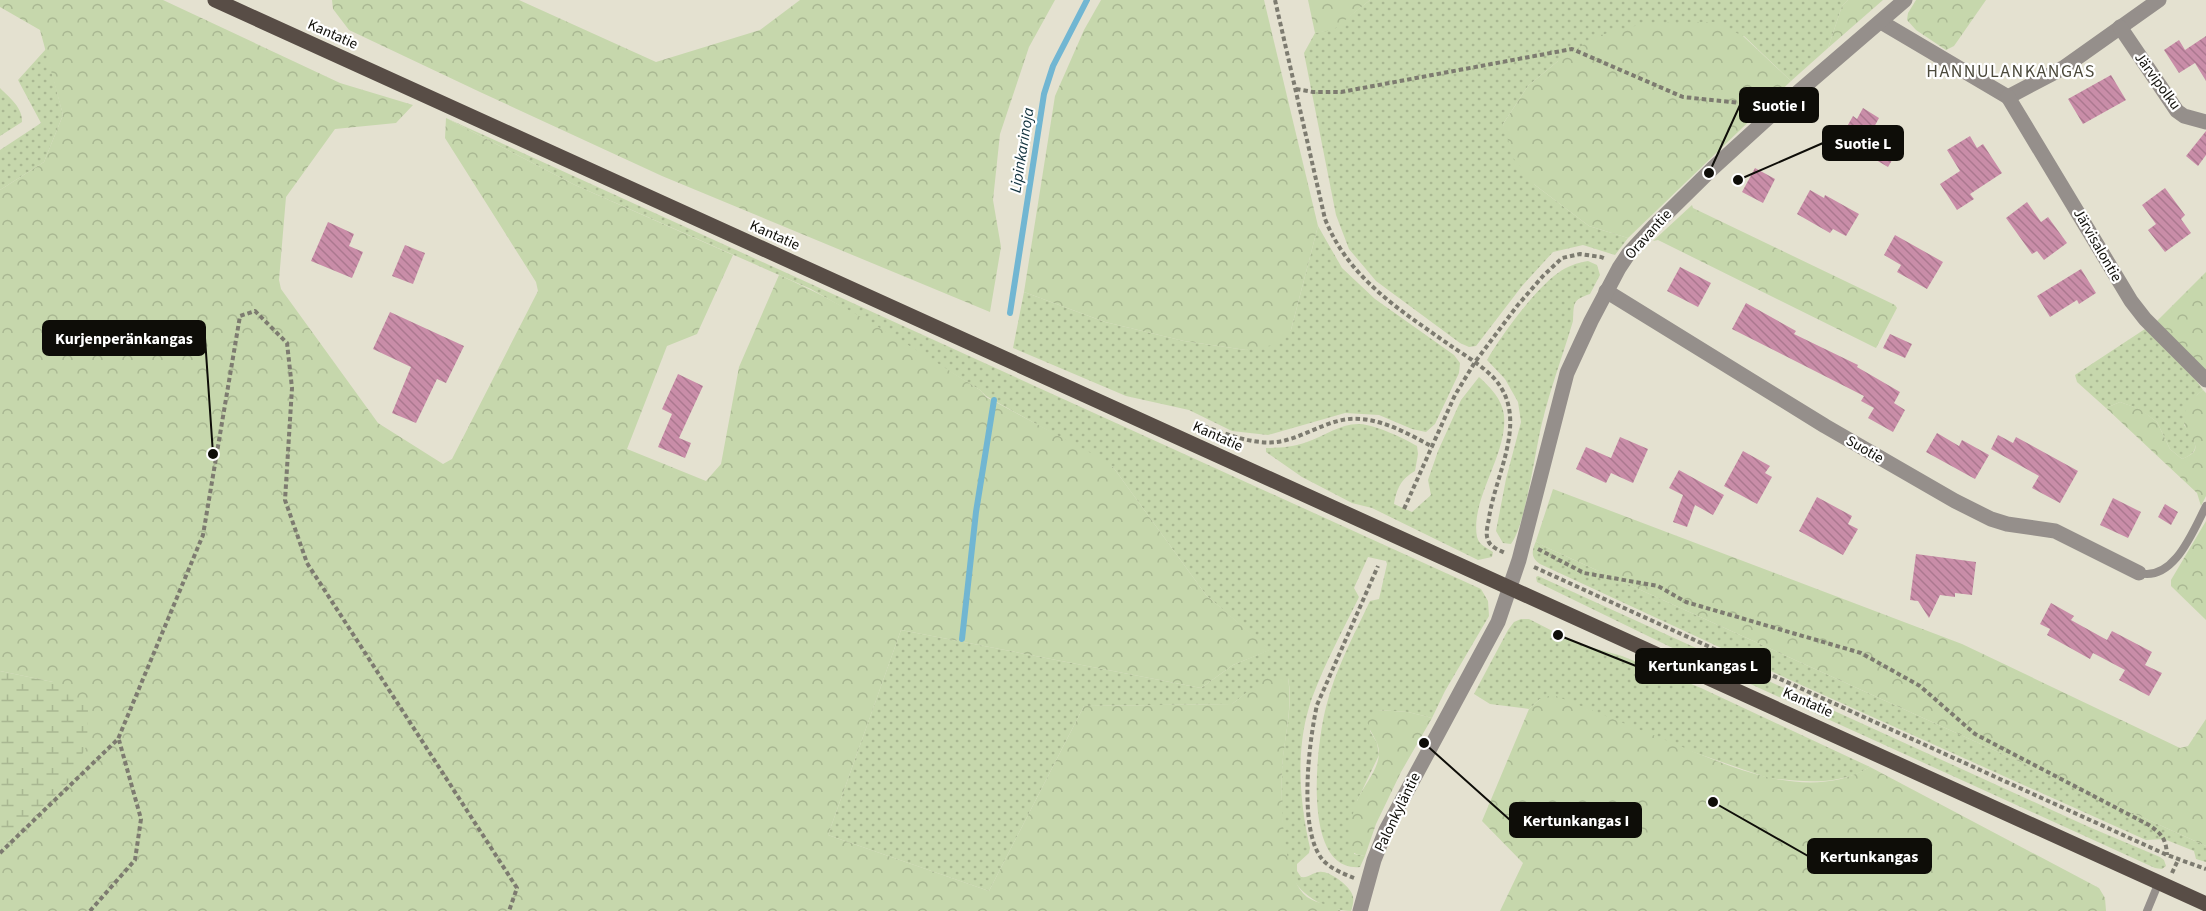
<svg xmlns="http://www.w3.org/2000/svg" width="2206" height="911" viewBox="0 0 2206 911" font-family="'Source Sans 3',sans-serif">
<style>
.grass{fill:url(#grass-dots)}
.forest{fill:url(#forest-crowns)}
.wetland{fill:url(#wetland-marsh)}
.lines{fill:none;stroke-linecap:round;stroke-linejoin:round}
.stream{stroke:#71b6d2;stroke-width:6}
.building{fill:url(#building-back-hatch)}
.path{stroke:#7d7b70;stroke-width:4;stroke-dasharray:4.5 3;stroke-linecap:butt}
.service{stroke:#958f8b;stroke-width:8}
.minor{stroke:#958f8b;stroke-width:15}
.primary{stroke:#584d46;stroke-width:15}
.labels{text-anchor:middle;stroke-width:4.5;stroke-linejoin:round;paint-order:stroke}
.street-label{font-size:15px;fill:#0e0d08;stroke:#fff}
.water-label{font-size:16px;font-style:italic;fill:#11323e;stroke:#fff}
.quarter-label{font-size:18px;letter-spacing:1.5px;fill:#4c4a3c;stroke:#fff}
.leader{fill:none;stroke:#0e0d08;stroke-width:2}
.callout-dot{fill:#0e0d08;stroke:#fff;stroke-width:2}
.callout{fill:#0e0d08;stroke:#0e0d08;stroke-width:2}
.callout-label{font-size:16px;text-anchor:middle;font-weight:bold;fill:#fff}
</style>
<defs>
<pattern id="grass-dots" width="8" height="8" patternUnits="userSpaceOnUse" patternTransform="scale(1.5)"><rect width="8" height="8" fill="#c6d7ac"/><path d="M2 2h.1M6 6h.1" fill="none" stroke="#a9b792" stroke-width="1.8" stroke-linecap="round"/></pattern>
<pattern id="forest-crowns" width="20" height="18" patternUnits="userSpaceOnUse" patternTransform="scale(1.5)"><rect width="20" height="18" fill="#c6d7ac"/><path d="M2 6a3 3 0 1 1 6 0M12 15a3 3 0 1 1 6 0" fill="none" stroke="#a9b792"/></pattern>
<pattern id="wetland-marsh" width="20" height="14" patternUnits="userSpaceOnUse" patternTransform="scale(1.5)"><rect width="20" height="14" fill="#c6d7ac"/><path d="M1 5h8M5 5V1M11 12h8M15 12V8" fill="none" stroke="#a9b792"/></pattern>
<pattern id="building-back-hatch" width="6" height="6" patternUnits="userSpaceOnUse" patternTransform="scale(1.5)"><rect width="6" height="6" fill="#c98da8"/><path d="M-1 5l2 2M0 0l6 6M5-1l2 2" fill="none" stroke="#ab788f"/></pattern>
</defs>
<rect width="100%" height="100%" fill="#e4e1d0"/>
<g class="grass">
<polygon points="1370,0 1848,0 1842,6 1828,48 1791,81 1744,36 1558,61 1528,86 1503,124 1535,185 1589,226 1628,238 1615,255 1583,245 1553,252 1522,286 1476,346 1469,347 1460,343 1376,281 1349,249 1336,215 1304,53 1315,33 1333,29"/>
<polygon points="46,49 63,115 44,162 0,190 0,150 41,123 18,80"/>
<path d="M0,88C10,98 23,108 22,122L0,136Z"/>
<path d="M446,118L1481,589L1488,601L1489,616L1445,691L1432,718L1408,712L1378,710L1370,731L1377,743L1379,755L1357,801L1354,854L1365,856L1360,867C1300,873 1317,741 1326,707C1335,670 1354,635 1370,601L1379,599L1387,564L1386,561L1368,557L1354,588L1359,597C1343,630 1325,663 1312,698C1295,746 1299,799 1310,848L1309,853L1297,864V871L1301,877C1309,878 1311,873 1319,872C1328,870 1347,884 1351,892C1355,898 1353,905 1351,911C1329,911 1301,897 1291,875C1281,852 1281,796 1282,770C1283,740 1294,707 1288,678L1265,679L1232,704L1084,706L989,891L828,835L901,630L1201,688L1233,665L1269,650L1206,595L1113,467L986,396L980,390L887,333L811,289L575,185Z"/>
<polygon points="1318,226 1342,268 1375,299 1454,355 1460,363 1459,373 1435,424 1426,432 1412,429 1379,415 1345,413 1268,435 1232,431 1189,410 1126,396 1013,348 1024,292 1105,322 1184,341 1246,350 1291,330"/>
<path d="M1588,261L1597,265L1600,275L1590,294C1572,300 1574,303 1573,321C1563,355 1550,389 1542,423C1535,451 1526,524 1511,544L1503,543L1496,531L1506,479L1521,422L1518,402L1505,379L1487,360C1500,337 1536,288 1558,273C1567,266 1577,263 1588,261Z"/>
<path d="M2145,329L2186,366L2203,390L2197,395L2184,425C2194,439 2204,451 2182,459L2170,449L2157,422L2139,409L2120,402L2106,408L2077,382L2075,375Z"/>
<path d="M1479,377C1490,387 1502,399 1504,415C1508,454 1470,499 1477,537C1479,545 1487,548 1493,552L1492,557L1478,560L1372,508L1352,503L1302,477L1266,452V448C1280,448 1294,447 1307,442C1325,436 1341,423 1360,424C1376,425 1403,438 1417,446L1418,454L1415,471C1401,479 1397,488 1394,504L1412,512L1431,495L1428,480L1438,451L1461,400Z"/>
<path d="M1536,541L1539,544L2206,846V862L2196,859L2194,851L2164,839L2146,840L1788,679L1540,564C1530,557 1532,551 1536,541Z"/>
<polygon points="1538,576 2089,827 2160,857 2164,860 2166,866 2162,869 2155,868 1689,656 1537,582 1536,577"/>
<path d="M1521,619H1529L1576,643L1622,656L1701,688L1870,767C1839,786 1803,782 1768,778L1540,699L1529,709L1490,704L1474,694L1508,630L1514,622Z"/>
</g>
<g class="forest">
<path d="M0,0H163L340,83L413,105L396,123L335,129L286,197L279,280L281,289L378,423L443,464L452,459L538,291L536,282L445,138L446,118L575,185L733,255L697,334L667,346L627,449L706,481L721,464L739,367L779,275C849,306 915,349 980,390L986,397L1102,459L1113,467L1206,595L1270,650L1233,665L1201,688L901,630L828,835L989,891L1084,706L1232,704L1265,678H1288C1293,708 1284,739 1282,769C1281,801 1281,876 1307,897C1317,904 1331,904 1341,911H0V849L67,784L53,682L0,671V190L44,162L63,115L40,30L0,7Z"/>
<polygon points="332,0 519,0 656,62 760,30 800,0 1055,0 1029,47 1000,134 993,200 1001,247 990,312 662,176 480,92 349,30 333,9"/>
<polygon points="1101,0 1264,0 1318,226 1291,330 1273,345 1246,350 1184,341 1105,322 1024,292 1055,96 1084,30"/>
<polygon points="1308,0 1370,0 1333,30 1315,33"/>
<polygon points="1848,0 1883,0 1828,48 1842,6"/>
<polygon points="1916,0 1986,0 1954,46 1946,50 1916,30 1907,20 1908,13"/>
<polygon points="1713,22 1743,36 1791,81 1628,238 1589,226 1535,185 1514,159 1503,124 1528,86 1558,61 1597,36 1646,23"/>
<polygon points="1692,205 1693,208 1895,305 1897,308 1876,348 1658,240 1653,241"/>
<polygon points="2206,272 2206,375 2157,321"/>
<path d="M2203,390L2206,393V496L2201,506L2197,493L2106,408L2120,402L2140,409L2157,422L2170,449L2182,459C2206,450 2192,441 2185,426C2180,412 2193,397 2203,390Z"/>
<polygon points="1553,489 1962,644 2180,748 2188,746 2206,719 2206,846 1539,544 1536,541"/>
<polygon points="2206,521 2206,620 2171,586 2171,580"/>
<path d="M1549,696H1556C1592,710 1627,725 1663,739C1725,764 1805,805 1870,767L2099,888L2105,898L2106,911H1500L1523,863L1482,821L1529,709L1540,699Z"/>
<path d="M1378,710L1408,712L1432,718L1401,772L1376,824L1365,856C1361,855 1355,855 1352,851C1345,844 1353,810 1357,801C1363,786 1378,771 1379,754C1380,739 1365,730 1367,715Z"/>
</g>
<polygon class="wetland" points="0,671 53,682 88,708 87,745 67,784 0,849"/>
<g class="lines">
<g class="stream">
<polyline points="1010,313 1044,94 1053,66 1087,0"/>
<polyline points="962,639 976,512 994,400"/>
</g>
</g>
<g class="building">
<polygon points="2206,36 2206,81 2195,63 2179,73 2164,50 2179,40 2185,50"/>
<polygon points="2111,75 2126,100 2083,124 2068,99"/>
<polygon points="1863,108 1879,118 1873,129 1901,145 1888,167 1840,139 1853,116 1857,119"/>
<polygon points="2206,131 2206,155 2198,166 2186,156"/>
<polygon points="1970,136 1977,148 1983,144 2002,173 1970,194 1974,199 1957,210 1940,184 1960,171 1947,150"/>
<polygon points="1755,168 1775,179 1763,203 1742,192"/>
<polygon points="2165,188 2185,215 2181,219 2191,233 2165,252 2148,230 2156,224 2142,205"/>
<polygon points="1810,190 1824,198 1825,195 1859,214 1846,236 1833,229 1830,233 1797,214"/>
<polygon points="2027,202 2041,222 2048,217 2067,243 2044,260 2037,251 2032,254 2006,218"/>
<polygon points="328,222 354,234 349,246 363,252 352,278 311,261"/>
<polygon points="1895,235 1943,262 1927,289 1897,272 1901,265 1884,255"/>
<polygon points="405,245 425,253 413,284 392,276"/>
<polygon points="1680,267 1711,283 1698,307 1667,291"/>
<polygon points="2081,269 2096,293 2079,304 2077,300 2050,317 2037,296"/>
<polygon points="1746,303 1796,331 1794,334 1858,365 1857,367 1900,392 1894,403 1905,410 1893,432 1868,418 1874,408 1861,401 1864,396 1732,329"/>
<polygon points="390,312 464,346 446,383 437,379 416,423 392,413 411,367 373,349"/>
<polygon points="1890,334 1912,344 1905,358 1883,348"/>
<polygon points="678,374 703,386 679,438 691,443 685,458 658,447 672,414 662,409"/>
<polygon points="1937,433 1959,446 1962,440 1989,455 1975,479 1926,452"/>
<polygon points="1998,435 2013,443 2016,437 2078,471 2060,503 2032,488 2039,476 1991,449"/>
<polygon points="1620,437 1648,449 1633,483 1611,473 1606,483 1576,469 1586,447 1611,458"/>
<polygon points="1743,451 1770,466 1765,473 1772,477 1757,504 1724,486"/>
<polygon points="1679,470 1724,495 1713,515 1695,505 1687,527 1673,522 1683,495 1669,488"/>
<polygon points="1817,497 1852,516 1848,524 1858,529 1843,555 1799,531"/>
<polygon points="2113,498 2141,512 2128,538 2100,525"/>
<polygon points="2165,504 2178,512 2171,525 2158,517"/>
<polygon points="1916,554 1976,562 1972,595 1955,593 1955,597 1940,595 1929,618 1918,601 1910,600"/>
<polygon points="2051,603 2074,616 2071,620 2107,640 2112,631 2152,652 2145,665 2162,673 2149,696 2119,680 2125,670 2093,653 2090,659 2047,635 2050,629 2040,624"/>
</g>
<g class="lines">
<g class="path">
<path d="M1275,0L1325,219C1349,279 1400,310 1451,346C1466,356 1491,371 1500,386C1526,425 1495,476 1489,518C1488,525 1485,533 1488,540C1490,547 1499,550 1505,553"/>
<polyline points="1296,89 1313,92 1341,92 1572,49 1683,97 1751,104 1757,108"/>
<path d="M1197,424C1222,432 1250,445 1277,442C1298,439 1318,426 1338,421C1371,412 1405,432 1433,447"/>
<polyline points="1404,509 1455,395 1475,362 1517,306 1543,276 1562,258 1580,254 1601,257 1606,259"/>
<path d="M1538,549L1584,573L1658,586L1686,602L1861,653L1920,686L1975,734L2149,825C2162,834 2166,839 2167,855"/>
<polyline points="1534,567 2167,855 2206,869"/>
<polyline points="0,853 118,739 203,535 240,316 255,311 287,343 292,388 285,500 307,563 517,888 509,911"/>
<polyline points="2172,873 2178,860"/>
<path d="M1354,878C1344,874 1329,868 1322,859C1298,829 1309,741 1317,705L1378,566"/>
<polyline points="90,911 135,860 141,819 119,740"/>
</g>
<g class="service">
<path d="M2139,573C2174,582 2193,531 2206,506"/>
<polyline points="2147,911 2159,882"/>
</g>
<g class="minor">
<polyline points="1881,22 2008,97 2063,68 2159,0"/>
<polyline points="2120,27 2177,111 2184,116 2206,122"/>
<polyline points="2008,97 2131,301 2145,319 2206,380"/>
<polyline points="1606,291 1825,426 1955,501 1991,519 2007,524 2055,531 2139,573"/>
<polyline points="1360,911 1374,860 1386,830 1498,622 1519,560 1567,373 1591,321 1619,268 1629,253 1654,226 1713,168 1768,118 1905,0"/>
</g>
<polyline class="primary" points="215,0 2206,904"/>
</g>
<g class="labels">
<g class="street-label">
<text transform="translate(333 34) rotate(24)" y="5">Kantatie</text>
<text transform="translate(2158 81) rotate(54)" y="5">Järvipolku</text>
<text transform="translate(1648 234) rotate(-48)" y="5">Oravantie</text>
<text transform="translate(775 235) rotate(24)" y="5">Kantatie</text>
<text transform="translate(2098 245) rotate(60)" y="5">Järvisalontie</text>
<text transform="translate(1218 436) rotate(24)" y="5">Kantatie</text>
<text transform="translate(1865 449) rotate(30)" y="5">Suotie</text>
<text transform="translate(1808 702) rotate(24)" y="5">Kantatie</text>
<text transform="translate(1397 812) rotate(-64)" y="5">Palonkyläntie</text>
</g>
<g class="water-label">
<text transform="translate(1021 150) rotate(-81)" y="6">Lipinkarinoja</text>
</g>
<g class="quarter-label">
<text x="2011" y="77">HANNULANKANGAS</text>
</g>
</g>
<path class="leader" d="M1709 173L1740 105M1738 180L1823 143M213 454L205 338M1558 635L1636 666M1424 743L1510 820M1713 802L1808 856"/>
<g class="callout-dot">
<circle cx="1709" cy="173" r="6"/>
<circle cx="1738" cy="180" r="6"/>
<circle cx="213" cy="454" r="6"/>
<circle cx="1558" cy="635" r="6"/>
<circle cx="1424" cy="743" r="6"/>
<circle cx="1713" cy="802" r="6"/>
</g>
<g class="callout">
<rect x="1740" y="88" width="78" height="34" rx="6"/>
<rect x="1823" y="126" width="80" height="34" rx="6"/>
<rect x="43" y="321" width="162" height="34" rx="6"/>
<rect x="1636" y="649" width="134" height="34" rx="6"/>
<rect x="1510" y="803" width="131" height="34" rx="6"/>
<rect x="1808" y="839" width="123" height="34" rx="6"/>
</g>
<g class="callout-label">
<text x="1779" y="111">Suotie I</text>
<text x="1863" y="149">Suotie L</text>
<text x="124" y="344">Kurjenperänkangas</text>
<text x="1703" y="671">Kertunkangas L</text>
<text x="1576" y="826">Kertunkangas I</text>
<text x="1869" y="862">Kertunkangas</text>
</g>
</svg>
